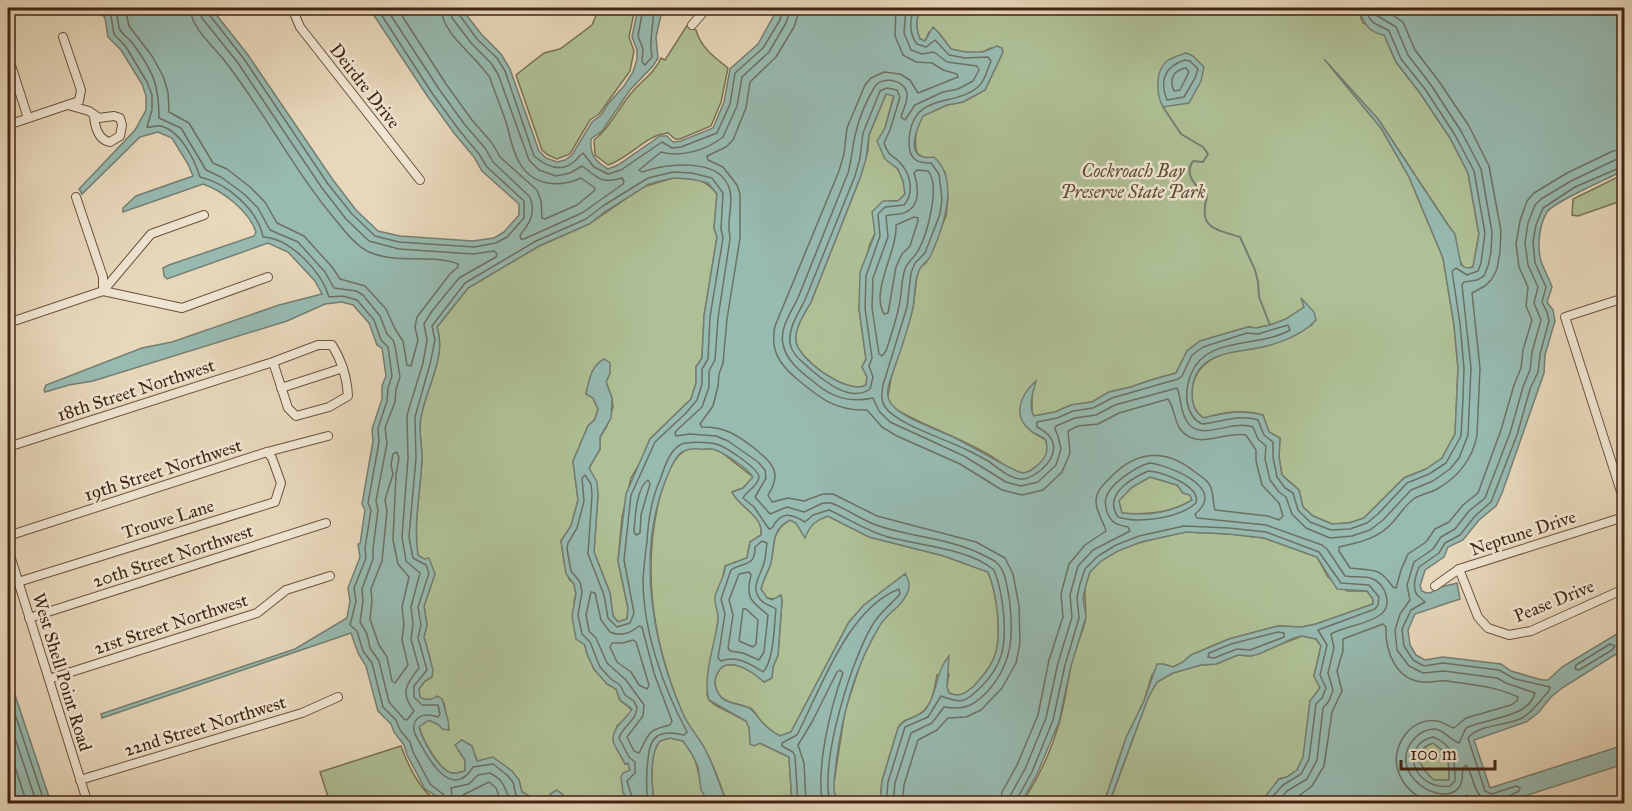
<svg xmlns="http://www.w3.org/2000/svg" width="1632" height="811" viewBox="0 0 1632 811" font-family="'IM FELL Great Primer',serif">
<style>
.green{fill:#afc096;stroke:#787254;stroke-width:1.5}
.water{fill:#97bab1;stroke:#757e72;stroke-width:1.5;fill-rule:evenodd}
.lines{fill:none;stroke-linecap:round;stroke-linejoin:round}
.shore{stroke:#6c7062;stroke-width:1.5}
.stream{stroke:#757e72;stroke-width:2}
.minor-casing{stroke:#6b523d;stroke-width:10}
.minor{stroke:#f0e6d3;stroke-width:8}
.labels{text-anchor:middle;stroke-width:5;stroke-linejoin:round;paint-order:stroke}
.street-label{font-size:18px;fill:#412513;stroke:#f0e6d3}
.park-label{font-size:18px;font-style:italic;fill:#5c4c34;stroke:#f0e6d3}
</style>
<rect width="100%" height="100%" fill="#e8d8bb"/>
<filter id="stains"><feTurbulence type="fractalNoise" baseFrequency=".00333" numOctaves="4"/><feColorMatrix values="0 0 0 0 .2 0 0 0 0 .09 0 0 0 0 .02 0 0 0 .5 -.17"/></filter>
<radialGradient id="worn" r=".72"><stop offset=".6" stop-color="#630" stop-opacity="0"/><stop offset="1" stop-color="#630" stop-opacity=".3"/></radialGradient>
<g class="green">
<polygon points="599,8 610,9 611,8 635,8 629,37 634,51 630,71 599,114 590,120 570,154 557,159 548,155 542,150 516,75 544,53 560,49 592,25"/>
<path d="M922,8H1357L1363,23L1384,34L1396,62L1420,93L1450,138L1468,173L1479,234L1473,267L1466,269C1453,259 1462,241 1448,225L1378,119L1335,72L1381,128L1409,177L1443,258L1454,325L1458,368L1455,434L1442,458L1426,469L1404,478L1364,518L1349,523L1332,524L1313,516L1303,507L1299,490L1282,475L1279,457L1280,438L1269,432L1263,415C1242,409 1224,412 1204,418C1195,413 1192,404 1192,394C1192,367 1213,355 1237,350C1243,349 1250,350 1256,348C1275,342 1293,333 1312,325L1302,300L1304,307L1286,319L1270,325L1256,328L1248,327L1200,341L1187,351L1176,373L1151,380L1131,387L1109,392L1092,402L1071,405L1055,412L1034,416L1032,413V396L1024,423L1032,432L1046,440C1046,443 1048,446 1048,449C1047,460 1032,473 1022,473C1012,472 1005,465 997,460C966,439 929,429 897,410L889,403L888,397L891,378L913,308L917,275L920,267L926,263L946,216L948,198L945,172L917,153C913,139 917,128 922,116L947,105L963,102L985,90L1003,52L990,48C979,56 964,53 951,49L939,33L929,32L925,41L920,39C916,29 915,17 922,8Z"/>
<path d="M688,24L692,29L696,30C701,48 714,57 728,68L721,102L711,126L680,139H675L668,133C645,135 630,158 608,165L595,155L594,140C610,128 619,107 633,91C643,80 655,72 661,58L665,60Z"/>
<path d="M886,94L894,95L885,128L894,165C901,172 905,184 905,194L898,201H890L870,244L863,269L859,308L866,359L862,367L867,377L866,385C848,396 798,359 796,341C794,328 805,313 811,302L860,178L868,150L869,135Z"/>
<polygon points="1624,174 1624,200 1578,216 1572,215 1573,199"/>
<path d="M673,178C693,179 704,177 717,194L714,228L717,237L704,316L702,358L696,367V383L691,399L650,439L641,461L631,478L622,517L618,561L628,608L627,619L618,622L613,616L610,593L594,552L598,495L589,468L600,449V437L607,426L613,407L612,398L606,382L610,373L592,372L586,393L593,398L598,409L595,419L588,426L573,461L578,500L571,526L561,541L564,561L569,579L574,584L576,594L574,601L587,654L594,669L607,684L616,689L620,700L632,710L628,717L617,726L613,741L625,764L628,763L630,770L628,772L623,792L629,803H567L562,794L552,798L556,803H534L531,797L522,792L519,780L481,761H477L472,746L462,740L458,750L465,760V771C460,772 456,774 451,773C438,768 422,739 419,726L429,720L449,730L444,703L434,699L424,700L420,697L419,689L425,681L432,677L430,658L424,637L427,625L424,606L435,574L424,559L418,555C413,522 421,491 422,458C422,445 418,430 421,417C426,388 447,356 437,327L468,288L539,246L589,224L643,187Z"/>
<path d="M690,448L713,449L721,452L753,477L743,488L732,492C739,508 764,515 761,535L750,542L747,558L725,566L717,607L719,613L707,695L709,700L715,705L746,721L759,743L789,757L792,803H727C721,787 715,768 707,753C700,739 689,728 683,714C653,644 641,571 660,496C665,480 673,453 690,448Z"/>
<path d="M1150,477L1177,485L1183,493L1190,495L1192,500C1171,513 1146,515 1122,513L1118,501L1132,487Z"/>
<path d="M828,516L869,537L944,556L988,572C997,593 1002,634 995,655C991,667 982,677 974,686C966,693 960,698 949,693L947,687L949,674L937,675C934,692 932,710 914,717C907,720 902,720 898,728L882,781L880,803H838L833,789L845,711L862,659L880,624L888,615L905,574L864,605L849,622L791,732L780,736C773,733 767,728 762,722C758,718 755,711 750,708C737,702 721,705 716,688C714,683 715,679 717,674C726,653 753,672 764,682L772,678L773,667L778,655L782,600L767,598L761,589C763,580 767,574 770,566C776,547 769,532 790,520L809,528L815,521Z"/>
<path d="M1186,532L1229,534L1264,538L1317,557L1328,577L1347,591H1367L1373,599V604L1316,624L1302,627L1278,626L1229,639L1191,655L1183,662L1173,667L1163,664L1152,675L1144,701L1126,738L1104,803L1021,804C1038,779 1052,749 1060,720C1065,702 1067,684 1071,666C1074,651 1081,637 1085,622C1088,605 1080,591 1090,572C1105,546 1159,538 1186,532Z"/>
<polygon points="1302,636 1316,639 1321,646 1314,676 1320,688 1310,701 1304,757 1297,770 1287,777 1279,779 1265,798 1266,803 1109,804 1148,698 1157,682 1173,673 1201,665 1216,664 1238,655 1251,656"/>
<path d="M670,738L683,741C689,749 695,757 697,767C702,783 699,787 709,803L654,804C652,787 649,753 660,741Z"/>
<path d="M1433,743C1451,756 1448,759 1449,780H1434C1421,769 1410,751 1433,743Z"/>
<path d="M401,746C407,763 420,791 436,800V803H345L343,799L330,803L320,772Z"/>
</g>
<g class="water">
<path d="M97,8H211L248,55L333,180L356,210L378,231L400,236L473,241L494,238L504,232L519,215V204L482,171L474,157L454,133L428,97L369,8H461L482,35L501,54L510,69L539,151L546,158L557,162L565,160L572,155L592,122L601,115L608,104L624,86L633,72L637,59V50L632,37L638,8H658L661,15L656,37L658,58L653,66L630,90L602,131L591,139C590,154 594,161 608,169L618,165L660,136H667L673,142L681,141L713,128L724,102L730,69L758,44L778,8H922C915,17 916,29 920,39L925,41L933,27L939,33L951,49L966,52H983L997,46L1002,48L1003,52L985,90L963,102L947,105L923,116C918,126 906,153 923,157C927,158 930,157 934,157C960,180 943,228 931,255C928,262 920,265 918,273C914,284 915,297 913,308C908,329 901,350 894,369C891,378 885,391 889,400C894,415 936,429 951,436C965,442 1015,473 1023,473C1030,473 1034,468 1039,464C1047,456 1048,451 1046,440C1042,436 1038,435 1034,433C1011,418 1019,396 1036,381C1033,392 1028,406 1034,416L1055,412L1071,405L1092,402L1109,392L1131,387L1151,380L1176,373L1187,351L1200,341L1248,327L1256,328L1270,325L1286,319L1304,307L1301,298L1314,312L1316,320C1302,336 1273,346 1252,349C1224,353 1192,357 1192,394C1192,403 1195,413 1204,418C1225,413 1241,409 1263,415L1269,432L1280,438L1279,457L1282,475L1299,490L1303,507L1313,516L1332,524L1349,523L1364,518L1404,478L1426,469L1442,458L1455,434L1458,368L1454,325L1443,258L1409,177L1381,128L1324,59L1378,119L1448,225L1455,234L1461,265C1465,268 1468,269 1473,267L1479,234L1468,173L1450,138L1420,93L1396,62L1384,35C1364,31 1366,21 1357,8H1624V170C1610,178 1555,201 1547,212C1539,225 1537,247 1541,261C1544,270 1549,278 1552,287L1547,302L1553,310L1555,321L1545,355L1544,373L1502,493L1496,506L1479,520L1463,540L1448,547L1444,557L1425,570L1420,586L1422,591C1431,596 1432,591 1441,587C1446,585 1452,585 1457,583L1460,599L1415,614L1408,630L1410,645L1416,655L1425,660L1443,657L1501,664L1511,671L1542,680H1548L1562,667L1620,632L1624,640V649L1562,688L1551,697L1538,713L1526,722L1474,740L1490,788L1624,745V764L1503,803L1314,804L1312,801L1304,803H1266L1264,798L1279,779L1287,777L1297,770L1303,757L1310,701L1320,688L1314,676L1321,646L1316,639L1302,636L1294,638L1259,654L1251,656L1238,655L1216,664L1201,665L1173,673L1157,682L1148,698L1109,803H1104L1126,738L1144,701L1157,664H1163L1173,667L1183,662L1191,655L1229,639L1278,626L1302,627L1316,624L1373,604V599L1367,591L1337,589L1317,557L1264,538L1229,534L1186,532L1141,542L1118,551L1101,561L1090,572L1086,585L1083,597L1086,617L1071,666L1059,722L1037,774L1021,803H880L882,781L898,728C904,717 918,719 926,709C938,693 935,672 949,656L947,686L949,693C959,698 966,693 974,686C982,677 991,667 995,655C1002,634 997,593 988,572L944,556L869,537L828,516C815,521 810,525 805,538L796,523L790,520C769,531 776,547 770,566C767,574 763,580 761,589L767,598L772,600L781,595L782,600L778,655L773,667L772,678L764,682C753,672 726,653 717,674C715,678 714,683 716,688C721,705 736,702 749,708C755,711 758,718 762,722C767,728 773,732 780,736L791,732L849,622L864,605L905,574C913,585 908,594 901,603C894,611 884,617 879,627C854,668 842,716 836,763C835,777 831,791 838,803H792L789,757L760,743L754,746L750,744L749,728L746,721L709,700C702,677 715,645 718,620C719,612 714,605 715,597C717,586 725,578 725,566L747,558L750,542L761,535C764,516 739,507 732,492L743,488L753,477C748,469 721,450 712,449C708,448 703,450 699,449C677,446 673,463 666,479C636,553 652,643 683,714C689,728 701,739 707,753C715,769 720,787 727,803H709L701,790L698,767L692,754L683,741L670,738L660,741C649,753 652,787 654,803H629L623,792L621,777L623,773L630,770L628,763L625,764C622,756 616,750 614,743C609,729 626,720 632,709L620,700L616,689L607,684L594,669L587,654L585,645L576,639L572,616L576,594L574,584L566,574L561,541L571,526L578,500L573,461L588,426L595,419L598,409L593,398L586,394C589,380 591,366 604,359L610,363V373L606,382L612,398L611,418L600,437V449L589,468L597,482L598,495L594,552L610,593L613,616L618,622L627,619L628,608L618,561L626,494L650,439L691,399L696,383V367L702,358L704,316L717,237L714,228L717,194L708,183L691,179L673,178L649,184L606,211L589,224L539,246L468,288L437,327C447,356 426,388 421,417C418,430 422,445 422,458C421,491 413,522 418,555L424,559L429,558L435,574L424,606L427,625L424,637L433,670L432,677L425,681L419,689L420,697C426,701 432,700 437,696L442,699L448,720L449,730L442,729L439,725L429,720L419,727C422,739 438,769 451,773C456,774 460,772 465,771V760L455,745L462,740L472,746L477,761L493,757L512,771L519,780L522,792L531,797L534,803H439V798L425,789L407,755L404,745L394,732L391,724L378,711L366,666L358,653L351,633L102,718L101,714L295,649L347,618L350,601L348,588L360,557L358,544H360L365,510L362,504L373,441L372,429L382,399V386L386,376L382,348L377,345L369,323L353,305L342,302L325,304L287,321L93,381L69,385L45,392L44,390L46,385L142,348L172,342L279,305L322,294L315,281L288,252L268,243L167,279L164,276L163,268L169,265L254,236L256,232C249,211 223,191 203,184L123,212V208L136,196L193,176L188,164L172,138L158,132L140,137L82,194L79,189L135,130L146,110V96L142,84L121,50L108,37L105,18ZM886,94L894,96L885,128L877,141L885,159L898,169L903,181L905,194L898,201H883L872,212L875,234L860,272L859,308L866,359L862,367L867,377L866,385C849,396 798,359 796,342C794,328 805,313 811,302L860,178L866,159L869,135ZM1150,477L1177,485L1183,493L1190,495L1192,500C1171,513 1146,516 1122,513L1119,501L1132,487ZM1433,743C1451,756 1449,759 1449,780H1434C1421,769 1409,751 1433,743Z"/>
<path d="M1186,53L1193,56L1204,67L1201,81L1189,103L1163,107C1156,95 1155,70 1167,61C1173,57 1180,55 1186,53Z"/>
<polygon points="8,674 51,803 8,803"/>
<polygon points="557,790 562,794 567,803 556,803 550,794"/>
</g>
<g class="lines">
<g class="shore">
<path d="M105,8L111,16L114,34L126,47L147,82L152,95V110L147,127C151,128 156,125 161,126C181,131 194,159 200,177C227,183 258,210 263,237C290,238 322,272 329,297L343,296L357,300L374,320L381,340L388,347L392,376L388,388L387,401L378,428L379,442L368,503L371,510L365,548L366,558L354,588L356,601L350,625L357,631L363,651L372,663L383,707L396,720L400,730L410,742L413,752L430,784L444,795L445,804"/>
<path d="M114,8C119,15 117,23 120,30C123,35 130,39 133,44C153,71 159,84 159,118L181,128L206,170L221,177L244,194L258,208L270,230L298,242L325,272L334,288L356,291L363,295L380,316L387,334L393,340L395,346L400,377L396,389L395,402L385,428L387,443L376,501L378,510L373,549V559L362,589L363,601L360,622L367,634L370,648L379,661L389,702L404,719L407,720L414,711C400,693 406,684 419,668L411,639L413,624L411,607L420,573L406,561L402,537L408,458L407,415L423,363L427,340L424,324L432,311L459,278L496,257L497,254L494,251L473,254L399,249L369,241L346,219L322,188L238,63L202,18L199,8"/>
<path d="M125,8L129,26L152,56L163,76L168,92L169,112L189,123L213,163L227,169L250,187L265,202L277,223L304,236L332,267L340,279L365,286L386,309L395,329L403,341L407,365L411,366L418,340L415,327L417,317L450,274L458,267V264C435,254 395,264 369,252C358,247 346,233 339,224C295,173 265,112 224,60C212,45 191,27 190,8"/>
<polyline points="206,8 208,13 244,59 328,184 352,214 375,236 399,242 474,247 496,243 507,237 524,218 524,201 487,167 479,154 459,130 432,93 377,8"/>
<path d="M386,8L439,89L465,125L485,148L493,162L530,197C536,213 530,223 520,235L521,239H524L582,213L623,184L624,181L622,178C600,184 599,178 582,166L570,173L556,176L539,170L529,160L498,74L491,63L472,44L452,18L450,8"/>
<path d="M397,8L446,84L472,120L492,143L500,157L537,190L541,201L542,218L545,219L577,205L594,191L595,188L581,178C559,188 532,186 519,162C512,150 510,135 506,122C501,107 495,93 490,78C477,56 442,35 441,8"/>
<path d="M457,8L458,13L477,39L497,58L505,71L534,156C547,167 562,174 576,160C578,158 580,155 583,153L594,167L608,174L621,170L662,142L672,148L681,147L717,133L730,104L735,73L763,48L780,20L783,8"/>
<path d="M643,8L638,36L643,49L642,62L645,65L652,57C648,38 655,24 653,8"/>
<path d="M791,8L786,23L769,52L742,77L737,106L723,137C707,150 680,158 661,152L639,170L642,172C666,164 722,156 730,191C733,203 728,217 729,229C729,232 730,235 730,239L718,318L715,360L709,371V387L702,407L675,432L676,436L690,434L716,436L728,441L758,462L765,470L766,478L755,497L770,514L787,507L804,512L823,503H831C847,509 860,519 876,525C910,537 948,538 981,554C986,557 993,559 997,563C1005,570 1007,586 1009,597C1014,635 1013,665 985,694C972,707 962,710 944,707L932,723L911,733L895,783L893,804"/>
<path d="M800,8L794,27L776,57L750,82L746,108L733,140L726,147L707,156L708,160L723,167L737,185L740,194V238L727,319L723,363L719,374L718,386L713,406L700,424L702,427C725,427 736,434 754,448C772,463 783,472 768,495L772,502L788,498L804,501L823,494H833L877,516L976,542L1005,558L1013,574L1019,606L1020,643L1016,663L1002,688L981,710L966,717L948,718L937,730L918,740L904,785L902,804"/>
<path d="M896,8L895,36L903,55L916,62L932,63L943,70L957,74L958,77L918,93L910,80L900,74L884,72L871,78L865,85L847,128L844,154L839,171L775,326C770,350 779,364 797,379C820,398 835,411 867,410L882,427L897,436L960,464L1002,490L1022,495L1043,490L1062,472L1070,453L1068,431L1078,426L1098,424L1119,413L1168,399C1174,407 1174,419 1180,429C1198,452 1224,430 1246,435L1256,450V461L1262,485L1279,503L1283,516L1279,520L1268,516L1215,510C1212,502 1215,493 1209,484C1205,478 1200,476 1195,472C1166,448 1136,450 1110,478C1103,485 1096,491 1096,501C1096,513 1104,522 1106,531L1085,545L1069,564L1061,594L1063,617L1049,660L1038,715L1017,765L1002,792L1000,804"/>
<path d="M906,8L904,33L911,50L922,54L934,52L947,62L977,66L979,70L973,81L958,89L943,92L915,105L905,120L901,117C903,110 908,101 907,94C905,79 881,75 874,88C867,100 859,118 856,132C852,146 852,159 848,173C832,213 816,253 800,293C794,309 779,326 783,344C786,361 801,372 814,382C832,398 850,403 873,398L879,411L890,422L964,456L1006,482L1021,486L1038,482L1056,465L1061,449L1058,436L1055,429L1056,426L1075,418L1096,415L1115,405L1177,388C1181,397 1180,409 1186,420C1199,444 1230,419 1253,427L1258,439L1266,446L1265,459L1270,480L1279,492L1286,497L1292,514L1306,528L1330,538L1352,536L1370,530L1383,520L1411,490L1433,481L1450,469L1459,458L1468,435L1471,368L1462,285L1464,282L1477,280L1484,276L1488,266L1491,252L1492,232L1481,169L1461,131L1431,85L1408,55L1396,27L1376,15L1373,8"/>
<path d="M915,8C909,19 909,34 917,44L926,47L935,40L949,55L965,58L988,57L991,61C988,68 985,81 979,86C957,107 917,92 910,132C909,139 908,144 910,151C913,162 921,163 931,163L939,174L942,199L940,214L925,253L915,263L911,273L907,307L883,385C882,392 880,400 885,407C898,425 946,439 967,450C974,453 981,457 988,461C999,468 1010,480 1024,479C1031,478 1036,474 1041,470C1058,455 1059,438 1037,427V422L1057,418L1073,411L1093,408L1112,398L1178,379L1182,376L1192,355L1203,347L1247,333L1258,334L1288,325L1290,330C1257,349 1207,335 1191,374C1187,384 1186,392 1187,402C1189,412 1193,420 1202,424C1222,422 1238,414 1258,420L1264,435L1273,442V457L1277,477L1285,488L1293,493L1298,510L1310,522L1331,530L1350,529L1367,523L1378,514L1407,483L1429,474L1446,463L1461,436L1463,399L1464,368L1460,324L1452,271L1456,268L1467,275L1478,271L1481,263L1485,233L1474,171L1455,135L1425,89L1401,59L1389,31C1375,22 1372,27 1365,8"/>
<path d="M1382,8L1403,22L1415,50L1438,80L1469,126L1489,166L1501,231L1500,252L1497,269L1492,279L1485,286L1472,293L1480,368L1477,435C1473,459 1457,478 1437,489C1430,493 1422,494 1415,498C1406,504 1400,514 1393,522C1378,539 1360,542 1339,547V551L1350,568C1373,571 1378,566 1393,587L1396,588L1401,570L1408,554L1426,542L1435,529L1449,522L1463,505L1478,493L1501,430L1514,385L1521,368L1523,350L1532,320L1526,306L1528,287L1519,267L1516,244L1520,221L1527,201L1534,193L1567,173L1613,151L1624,149"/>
<path d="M1185,60L1190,61L1198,69L1195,78L1184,97L1167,100C1159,81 1165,66 1185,60Z"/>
<path d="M1186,68L1189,72L1180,90L1174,91C1169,80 1173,70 1186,68Z"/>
<path d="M887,88L897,90L900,97L890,130L884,143C890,160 894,154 902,165C911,176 914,194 904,205L885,207L878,214L880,236L866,276L865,308L872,358L869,366L873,377L870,389C850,403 824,381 809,368C801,360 792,355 790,343C788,328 799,312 805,300L855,176L860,158L863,133L880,91Z"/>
<path d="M917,170L928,171C941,185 927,235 918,251C914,258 908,261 905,269C901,281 902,294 899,306C896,321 891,336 886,351L882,356L879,354L872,308L873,278L888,237L886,216C891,214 895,215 900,214C921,210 919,188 914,173Z"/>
<path d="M914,217L918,218V221L910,246L902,254L896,267L888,313L884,314C870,291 898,250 896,225Z"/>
<polygon points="397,452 399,458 396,475 393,540 398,564 409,577 402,607 404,624 402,640 408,665 395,683 392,681 387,657 379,645 370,619 372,601 371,589 382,561 387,511 385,500 393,474 391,465 393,454"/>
<path d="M1148,471C1163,472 1201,486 1196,503C1179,518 1139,524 1118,517C1103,495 1130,479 1148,471Z"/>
<path d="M648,480L650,484L641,515L640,533L636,535L634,532C635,519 636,488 648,480Z"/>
<path d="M762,541L767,543C766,550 766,556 764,563C761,575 750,587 760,599C764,605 771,605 776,609C774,626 774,661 763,672C751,664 736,655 721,661L718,658L725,614L721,599L731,570C744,561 755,568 755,547Z"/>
<path d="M749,572L751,575C745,598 751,601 768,615L764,652L759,660L743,653L730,651L728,648L733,615L729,600L739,574Z"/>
<path d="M591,592L595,593L601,620L610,632C620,637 631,633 639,626L642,627L654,673L672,721L670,725C646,730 649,735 639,753L634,751L627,737L643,716L644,705L626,680L607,663L596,638L589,631L586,615Z"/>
<polygon points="743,609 746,609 758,620 756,644 753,647 739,641"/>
<polygon points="1278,632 1284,633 1284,637 1250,650 1237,649 1214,658 1208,657 1209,653 1231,644"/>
<polygon points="633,640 636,642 649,685 647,689 639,685 631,672 617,662 610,647 612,643 623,643"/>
<polygon points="1610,644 1615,646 1612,650 1579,670 1575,669 1576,665"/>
<polyline points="8,693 45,804"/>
<polyline points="8,717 37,804"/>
<path d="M1433,737C1455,745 1455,761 1455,781L1450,786C1414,791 1398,745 1433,737Z"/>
<polyline points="8,745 27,804"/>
<path d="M453,804L451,788L469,784L478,775L490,773C509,783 502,791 514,804"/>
<polyline points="462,804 463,795 489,782 496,788 502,804"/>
<path d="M528,804L516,795L513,782L507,775L493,764L473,767C453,800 430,762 420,743C417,738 412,731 414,725C417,713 429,714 438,717L440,714L438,705H422L414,697V686L427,670L418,638L421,625L418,607L429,573L426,565L413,558L409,537L416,458L415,417L430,364L435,340L432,326L465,283L536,241L586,219L603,206L648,178L673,172L692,173L712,178L723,193L721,229L723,238L710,317L708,359L702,369V384L697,400L685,414L655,442L631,495L624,560L634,613L630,623L617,627L608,618L604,595L588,554L592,495L591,484L585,475L582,478L584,501L577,528L568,543L567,549L571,571L580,582L582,592L578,615L582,634L590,642L600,667L611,679L620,685L625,695L634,701L637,708C636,721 623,726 619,738L629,757L635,762V773L627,781L634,804"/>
<path d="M648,804C646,788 646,775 648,759C650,735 660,729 684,735L687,732C663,687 643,631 643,579C644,567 645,554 647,542C648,521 651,500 660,480C664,469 669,451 680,445C686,441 709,442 716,444C725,446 759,469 759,477C759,485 746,492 743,498L754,507L769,529L772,528C781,511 791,513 805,522L813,515L829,510C849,519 867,531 888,537C918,545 970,549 994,570C1003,592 1008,633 1001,656C997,668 989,679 981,687C964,704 961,703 941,696L928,717L905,727L888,782L886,804"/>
<path d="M798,804L795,756L793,752L782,746V743L797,735C821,689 847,609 899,589L900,594C892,603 882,611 875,621C853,653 817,768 831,804"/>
<path d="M806,804L804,763L798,745L812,722L837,672L840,670L843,673C831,706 815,770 823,804"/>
<path d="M1009,804L1010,796L1025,769L1046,718L1058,663L1072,617L1070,595L1078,566L1093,550L1130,531L1128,527C1117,525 1111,523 1107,512C1106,507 1104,503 1106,498C1109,484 1137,466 1150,463C1170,466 1228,488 1195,514L1197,518L1266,525L1322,545L1327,549L1345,576C1353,578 1365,575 1373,579C1386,585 1393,606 1380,615C1366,625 1345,626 1331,634L1334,648L1328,673L1333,690L1329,701L1323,708L1317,760L1307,779L1287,791L1279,800V804"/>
<polyline points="1017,804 1017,799 1032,772 1053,720 1065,665 1079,618 1077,597 1080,584 1085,569 1098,556 1116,545 1139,536 1184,526 1229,528 1266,532 1319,552 1341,583 1369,585 1379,597 1378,605 1375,609 1318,630 1327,645 1320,675 1326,688 1322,698 1316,704 1309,759 1301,774 1283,785 1273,796 1271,804"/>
<path d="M1288,804L1312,786L1324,766L1332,712L1342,691L1337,671L1343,651V639L1383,624L1386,627C1385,650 1395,680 1423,682C1431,683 1439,680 1447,681C1472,685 1495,686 1518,697L1517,701L1511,705L1466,718L1454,728C1448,726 1443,722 1437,721C1413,716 1392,744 1397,767C1403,792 1430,810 1455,802C1459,800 1463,797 1467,795L1474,804"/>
<path d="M1497,804L1495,801C1472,801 1476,779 1466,765L1463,768C1462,774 1463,781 1460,786C1444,811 1384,773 1414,739C1419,733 1427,729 1435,729C1444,730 1450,740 1459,743L1466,728C1486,718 1529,718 1535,693L1506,683L1497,678L1444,671L1423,673L1409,666L1397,650L1395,630L1400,614L1410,600L1407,585L1414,562L1433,549L1441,537L1455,529L1469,511L1485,498L1510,433L1523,387L1530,370L1532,352L1541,320L1534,303L1538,287L1528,265L1525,243L1528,223L1535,205L1541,199L1571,181L1617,159L1624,158"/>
<path d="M1504,804L1507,797L1519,791L1520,788L1516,786L1492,794L1485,791L1468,738C1479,724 1507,726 1522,718C1534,711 1540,700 1549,691L1550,687L1515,679L1499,670L1443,663L1424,666L1413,660L1404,646L1402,629L1411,610L1425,602C1423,600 1421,598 1418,596C1411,588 1416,575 1419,567L1439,553L1445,543L1460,535L1475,516L1491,502L1517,435L1530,389L1538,372L1540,354L1549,321L1547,312L1542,302L1546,287L1535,263L1533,242L1536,225L1543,208L1575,187L1624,166"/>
</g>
<path class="stream" d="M1163,107L1181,134L1203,147L1208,154L1203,162L1193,161C1183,175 1197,187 1207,196C1198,228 1214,229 1240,237L1255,270L1258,282L1259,297L1270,325"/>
<g class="minor-casing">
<g id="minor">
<polyline points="292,8 300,27 420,180"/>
<polyline points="692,25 707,8"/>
<polyline points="8,56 28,118"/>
<path d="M68,105L89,111L99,118L114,116L120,118L122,125L120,136L110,142C98,140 95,127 94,116"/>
<polyline points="8,125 79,101 81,90 63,37"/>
<polyline points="76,197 103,277 103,291"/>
<polyline points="103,291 182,308 268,277"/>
<polyline points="103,291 151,234 204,215"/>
<polyline points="1624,298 1565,317 1624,501"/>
<polyline points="8,323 103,291"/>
<polyline points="281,388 343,368"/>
<path d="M8,447L273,362L318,345H332C342,361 347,377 348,396L329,407L296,416L288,408L273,362"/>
<polyline points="8,536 267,452 328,436"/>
<polyline points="8,549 88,804"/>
<polyline points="1459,569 1478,617 1488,628 1509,635 1531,631 1624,589"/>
<polyline points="18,582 275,502 281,483 272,458 267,452"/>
<polyline points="1435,586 1459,569 1624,517"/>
<polyline points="29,618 326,523"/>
<polyline points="49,679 257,613 286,590 330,576"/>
<polyline points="80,780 302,713 338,697"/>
<polyline points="339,804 341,803"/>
</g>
</g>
<use href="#minor" class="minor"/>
</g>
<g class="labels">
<g class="street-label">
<text transform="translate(365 86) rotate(52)" y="6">Deirdre Drive</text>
<text transform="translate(136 390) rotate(-18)" y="6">18th Street Northwest</text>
<text transform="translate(163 470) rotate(-18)" y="6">19th Street Northwest</text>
<text transform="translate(168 519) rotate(-17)" y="6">Trouve Lane</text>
<text transform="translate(1523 533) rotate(-18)" y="6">Neptune Drive</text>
<text transform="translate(173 556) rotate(-18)" y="6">20th Street Northwest</text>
<text transform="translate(1554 601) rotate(-22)" y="6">Pease Drive</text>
<text transform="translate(171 624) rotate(-18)" y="6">21st Street Northwest</text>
<text transform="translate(62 672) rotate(73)" y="6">West Shell Point Road</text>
<text transform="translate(205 726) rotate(-17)" y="6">22nd Street Northwest</text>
</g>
<g class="park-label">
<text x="1133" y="177">Cockroach Bay<tspan x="1133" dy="21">Preserve State Park</tspan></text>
</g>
</g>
<rect width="1632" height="811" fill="none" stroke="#e8d8bb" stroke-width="30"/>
<rect x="9" y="9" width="1614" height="793" fill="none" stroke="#412513" stroke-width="3"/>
<rect x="15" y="15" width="1602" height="781" fill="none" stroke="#412513" stroke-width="1.5"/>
<path d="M1401 760v9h94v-9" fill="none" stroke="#412513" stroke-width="3"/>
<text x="1410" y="760" font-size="18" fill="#412513" stroke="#f0e6d3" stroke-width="4.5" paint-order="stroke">100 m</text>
<rect width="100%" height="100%" filter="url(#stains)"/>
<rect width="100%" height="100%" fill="url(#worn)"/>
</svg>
